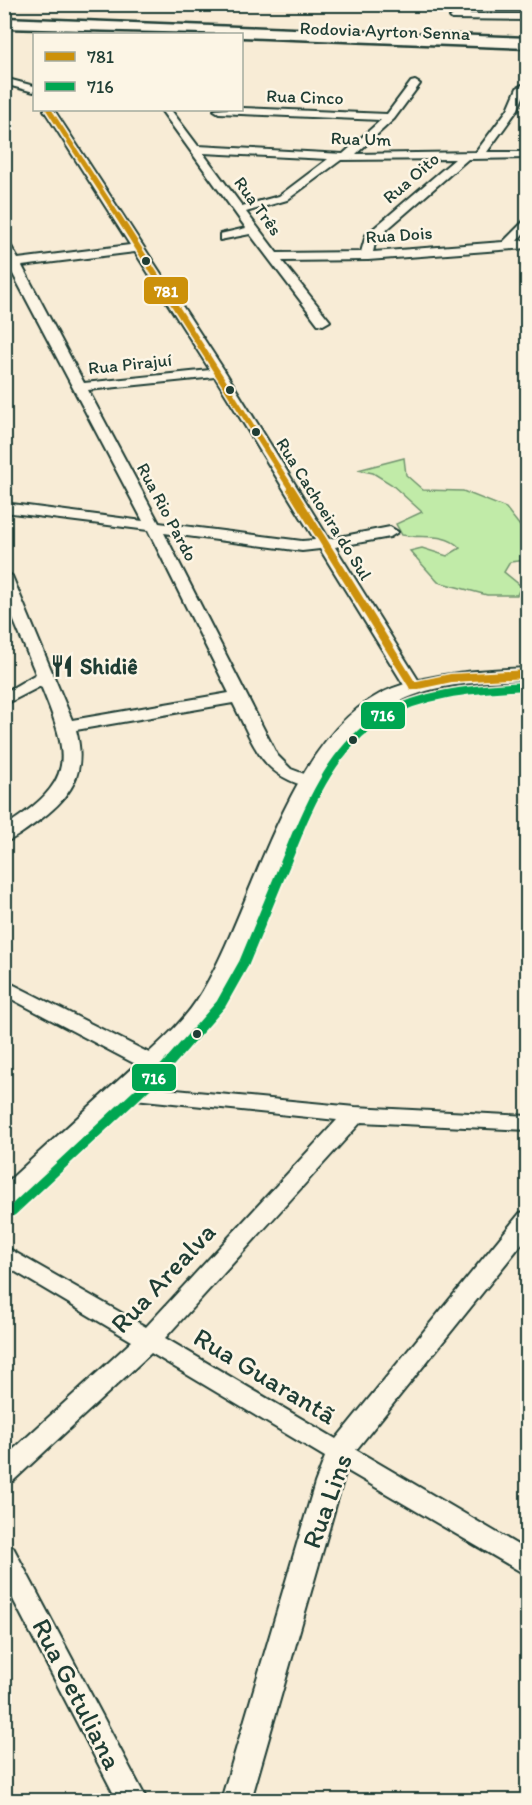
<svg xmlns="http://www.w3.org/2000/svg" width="532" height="1805" viewBox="0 0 532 1805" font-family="Itim,sans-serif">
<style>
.green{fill:#c1eba8;stroke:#70946e;stroke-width:1.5}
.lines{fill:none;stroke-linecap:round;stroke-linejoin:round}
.minor-casing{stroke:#1f3d34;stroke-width:4}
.tertiary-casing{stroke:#1f3d34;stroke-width:4}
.motorway-casing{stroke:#1f3d34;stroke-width:5}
.minor{fill:#fcf5e5;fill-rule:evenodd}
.tertiary{fill:#fcf5e5;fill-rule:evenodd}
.motorway{fill:#fcf5e5;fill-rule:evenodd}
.bus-1-far2-casing{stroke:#fcf5e5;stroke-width:8}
.bus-1-far1-casing{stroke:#fcf5e5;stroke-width:9}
.bus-1-casing{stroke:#fcf5e5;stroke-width:11}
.bus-2-far1-casing{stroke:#fcf5e5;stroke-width:11}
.bus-2-casing{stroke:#fcf5e5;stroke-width:14}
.bus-1-far2{stroke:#cc910a;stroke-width:5}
.bus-1-far1{stroke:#cc910a;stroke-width:6}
.bus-1{stroke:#cc910a;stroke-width:8}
.bus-2-far1{stroke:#00a651;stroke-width:8}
.bus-2{stroke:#00a651;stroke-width:10}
.bus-dot{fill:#1f3d34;stroke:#fcf5e5;stroke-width:2}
.labels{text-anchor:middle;stroke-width:5;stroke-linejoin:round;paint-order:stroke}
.far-street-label{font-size:18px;fill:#1f3d34;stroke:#fcf5e5}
.poi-label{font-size:22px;font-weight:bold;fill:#1f3d34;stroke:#fcf5e5;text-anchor:start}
.near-street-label{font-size:27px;fill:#1f3d34;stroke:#fcf5e5}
.line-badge{stroke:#fcf5e5;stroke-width:2}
.badge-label{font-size:16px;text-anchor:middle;font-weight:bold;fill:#fff}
</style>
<rect width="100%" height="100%" fill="#f8ecd6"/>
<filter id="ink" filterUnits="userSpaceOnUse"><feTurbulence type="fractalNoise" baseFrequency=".0167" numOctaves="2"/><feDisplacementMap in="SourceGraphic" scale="12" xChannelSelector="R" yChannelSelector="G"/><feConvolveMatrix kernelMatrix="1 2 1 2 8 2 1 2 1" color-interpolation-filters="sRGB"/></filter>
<g filter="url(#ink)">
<path class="green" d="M404,458L406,475L423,490L463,491L506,508L527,535V560L510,562L504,572L521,586L517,595H487L438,582L410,551L422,548L447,556L460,548C445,532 422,539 402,535L396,524L422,512L391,484L373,473L358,470Z"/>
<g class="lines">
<g class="minor-casing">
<g id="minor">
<polygon points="455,14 528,14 528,20 452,19 450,17"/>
<polygon points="4,78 34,86 34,92 4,84"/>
<path d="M415,81L420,84L394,119L356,154L476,152L508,109L517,88L522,85L527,88L518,109L487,152H528V158L468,159L376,239L373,252L503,242L528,217V228L517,241L528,240V248L368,260L282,261L330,321L323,325L318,324L250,234L220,240V234L246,228L161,110H171L198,146L343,154L381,120L219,113L214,110L242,108L387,114L411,82ZM203,153L328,159L279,196L242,206ZM455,159L366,235L361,252L277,253L246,212L287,200L341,160Z"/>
<path d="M44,110H54L226,373L329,539L390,527L398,532L390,537L335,547L422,686L413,691L407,690L320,549L302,551L164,533L277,755L291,769L315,778L318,782L309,787C260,775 254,744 233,703L76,730C88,775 70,799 33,825C24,831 15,839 4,842V827C76,781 71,759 41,686L4,705V693L36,674L4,597V571L12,576L72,720L229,693L148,530L4,512V503L143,521L4,257V240L8,241L18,259L130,245ZM135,252L210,370L84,383L22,266ZM215,377L315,540L302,541L159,523L88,390Z"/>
<polygon points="4,980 161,1059 164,1064 161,1069 145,1069 4,995"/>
<polygon points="123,1085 355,1107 528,1116 528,1130 361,1122 165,1338 336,1439 520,1213 528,1211 528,1236 356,1450 528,1551 528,1576 346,1470 251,1800 221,1800 315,1483 325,1457 151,1353 13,1481 4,1484 4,1458 132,1341 4,1265 4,1246 146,1327 337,1120 115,1097 112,1092 115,1087"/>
<polygon points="4,1544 13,1547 147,1800 117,1800 4,1582"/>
</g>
</g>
<g class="tertiary-casing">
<path id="tertiary" d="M528,668V680C488,682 444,682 407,698C296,745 285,909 222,1001C195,1040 161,1070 126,1103C89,1138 51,1174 14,1209L4,1212V1185C43,1149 82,1113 121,1078C150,1051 182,1026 202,992C256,902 289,728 393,688C436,672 483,670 528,668Z"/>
</g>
<g class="motorway-casing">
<polygon id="motorway" points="4,18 528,38 528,48 242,37 242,34 4,28"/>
</g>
<use href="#minor" class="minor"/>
<use href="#tertiary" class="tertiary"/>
<use href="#motorway" class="motorway"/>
<g class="bus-1-far2-casing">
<polyline id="bus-1-far2" points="49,110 119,218"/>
</g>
<g class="bus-1-far1-casing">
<polyline id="bus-1-far1" points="118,216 292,490"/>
</g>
<g class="bus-1-casing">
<g id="bus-1">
<polyline points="291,489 413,686"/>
<polyline points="413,686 451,678 528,674"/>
</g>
</g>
<g class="bus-2-far1-casing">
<path id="bus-2-far1" d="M298,833C349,710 401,692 528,686"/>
</g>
<g class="bus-2-casing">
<polyline id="bus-2" points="12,1211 163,1070 221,1004 244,963 298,832"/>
</g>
<use href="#bus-1-far2" class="bus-1-far2"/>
<use href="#bus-1-far1" class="bus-1-far1"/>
<use href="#bus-1" class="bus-1"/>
<use href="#bus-2-far1" class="bus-2-far1"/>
<use href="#bus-2" class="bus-2"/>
</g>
</g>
<defs>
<g id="restaurant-bare" transform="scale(1.8)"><path d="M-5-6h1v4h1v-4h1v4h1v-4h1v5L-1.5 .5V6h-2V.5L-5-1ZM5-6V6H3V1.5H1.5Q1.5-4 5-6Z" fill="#1f3d34" stroke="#fcf5e5" stroke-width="2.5" paint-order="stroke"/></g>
</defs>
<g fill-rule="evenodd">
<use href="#restaurant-bare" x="62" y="666"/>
</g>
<g class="bus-dot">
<circle cx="146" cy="261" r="5"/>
<circle cx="230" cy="390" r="5"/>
<circle cx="256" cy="432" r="5"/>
<circle cx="353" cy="740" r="5"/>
<circle cx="197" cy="1034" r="5"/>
</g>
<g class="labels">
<g class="far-street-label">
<text transform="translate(385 31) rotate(2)" y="6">Rodovia Ayrton Senna</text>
<text transform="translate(305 97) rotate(2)" y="6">Rua Cinco</text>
<text transform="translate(361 139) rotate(2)" y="6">Rua Um</text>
<text transform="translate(411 178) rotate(-41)" y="6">Rua Oito</text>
<text transform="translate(258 206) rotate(54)" y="6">Rua Três</text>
<text transform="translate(399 235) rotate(-4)" y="6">Rua Dois</text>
<text transform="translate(130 364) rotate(-6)" y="6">Rua Pirajuí</text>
<text transform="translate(324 509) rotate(58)" y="6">Rua Cachoeira do Sul</text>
<text transform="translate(167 512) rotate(62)" y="6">Rua Rio Pardo</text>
</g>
<g class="poi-label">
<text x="80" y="674">Shidiê</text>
</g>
<g class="near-street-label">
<text transform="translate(163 1278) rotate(-47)" y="9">Rua Arealva</text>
<text transform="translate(265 1376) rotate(31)" y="9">Rua Guarantã</text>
<text transform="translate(327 1501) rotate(-70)" y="9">Rua Lins</text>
<text transform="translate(77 1694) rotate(63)" y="9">Rua Getuliana</text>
</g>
</g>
<g class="line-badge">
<rect x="143" y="276" width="46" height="29" rx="6" fill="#cc910a"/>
<rect x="360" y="701" width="46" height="29" rx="6" fill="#00a651"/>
<rect x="131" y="1063" width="46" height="29" rx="6" fill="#00a651"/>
</g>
<g class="badge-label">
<text x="166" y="297">781</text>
<text x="383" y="721">716</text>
<text x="154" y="1084">716</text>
</g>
<rect width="532" height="1805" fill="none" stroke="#fcf5e5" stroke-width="24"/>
<rect x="12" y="12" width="508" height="1781" fill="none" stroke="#1f3d34" stroke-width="2" filter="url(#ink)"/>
<rect x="33" y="33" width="210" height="78" fill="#fcf5e5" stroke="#a4ab9e" stroke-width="1.5"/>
<rect x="45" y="52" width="30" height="9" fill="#cc910a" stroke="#a4ab9e" stroke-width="1.5"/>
<text x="87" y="63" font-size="18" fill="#1f3d34">781</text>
<rect x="45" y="82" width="30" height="9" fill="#00a651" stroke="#a4ab9e" stroke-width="1.5"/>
<text x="87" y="93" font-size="18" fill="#1f3d34">716</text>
</svg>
